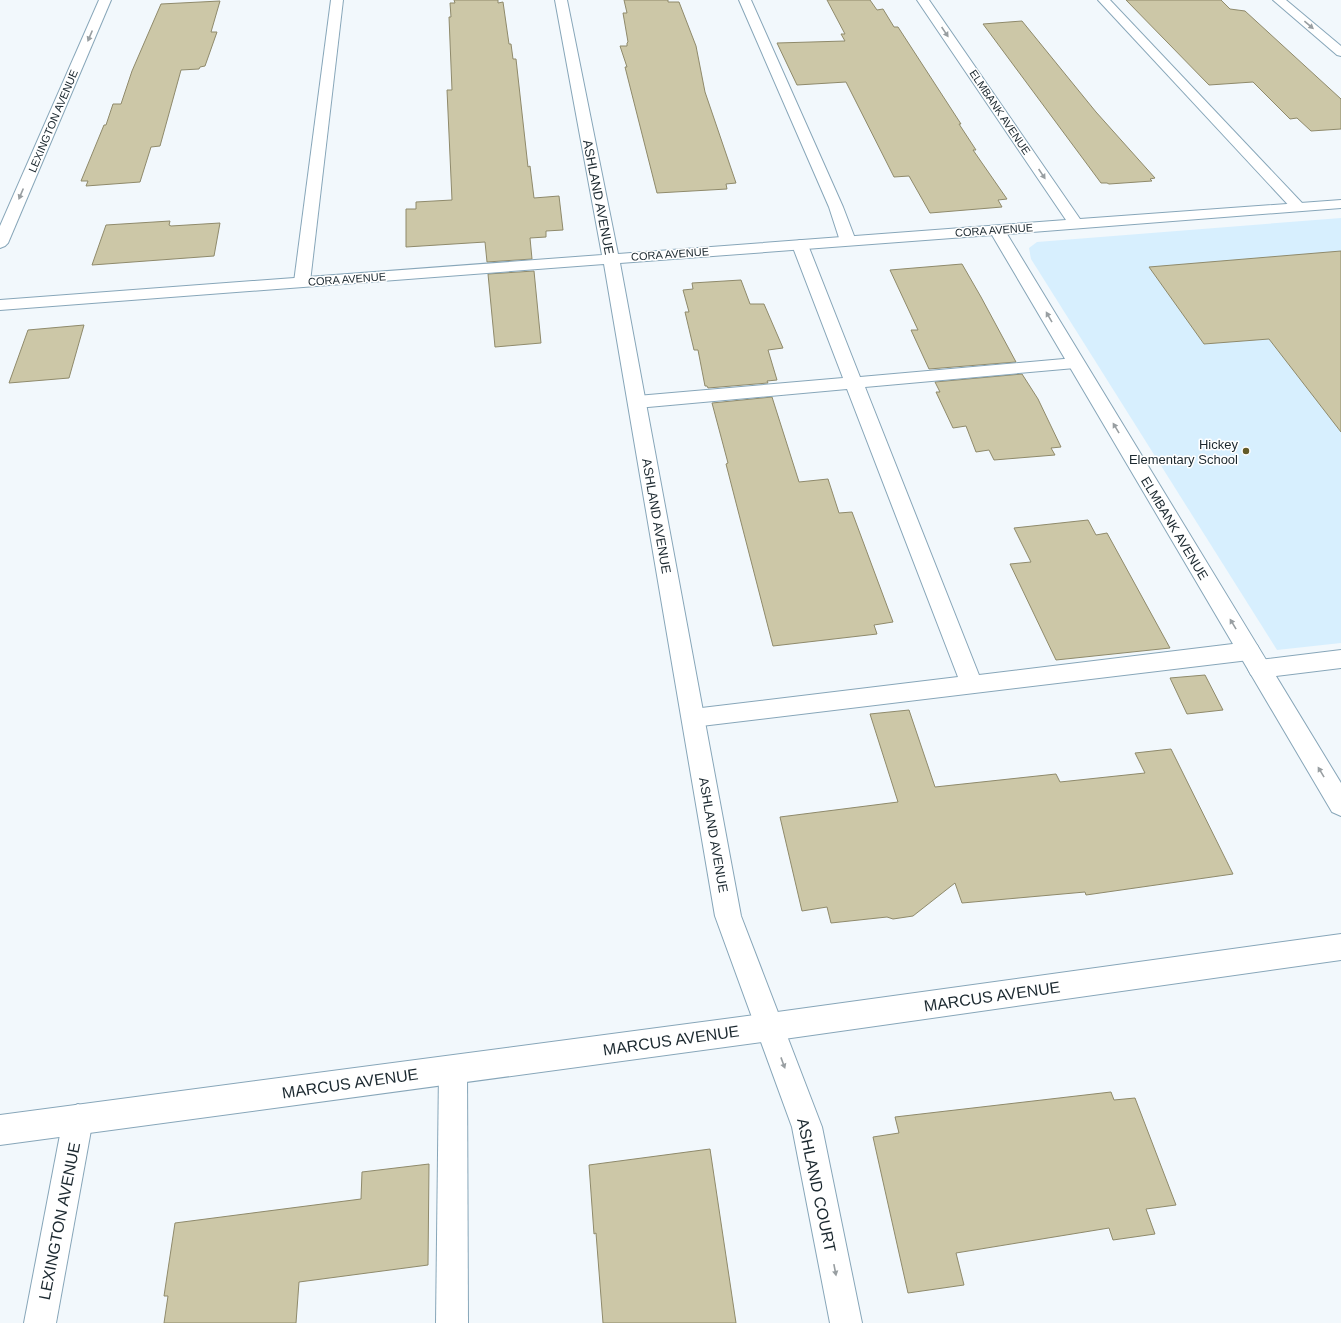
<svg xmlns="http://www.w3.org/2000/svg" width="1341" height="1323" viewBox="0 0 1341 1323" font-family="Arial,sans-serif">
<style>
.built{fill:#d7effe}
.building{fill:#ccc7a7;stroke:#8f8a6b}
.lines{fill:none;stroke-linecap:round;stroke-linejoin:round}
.lane-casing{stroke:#87a6b9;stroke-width:2}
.street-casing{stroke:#87a6b9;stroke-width:2}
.secondary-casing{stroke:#87a6b9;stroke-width:2}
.lane{fill:#fff;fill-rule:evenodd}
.street{fill:#fff;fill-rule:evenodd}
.secondary{fill:#fff;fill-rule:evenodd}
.oneway{fill:#989ea1}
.poi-dot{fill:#635a27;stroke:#fff;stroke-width:1.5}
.labels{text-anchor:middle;stroke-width:3;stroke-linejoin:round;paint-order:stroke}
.far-street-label{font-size:11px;fill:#1b282f;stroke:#fff}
.street-label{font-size:13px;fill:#1b282f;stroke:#fff}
.poi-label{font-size:13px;fill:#1b282f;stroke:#fff;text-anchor:end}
.near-street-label{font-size:16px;fill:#1b282f;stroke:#fff}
</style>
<rect width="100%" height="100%" fill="#f2f8fc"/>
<polygon class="built" points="1341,218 1341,643 1277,650 1031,259 1029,248 1037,242"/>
<g class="building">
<polygon points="454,0 498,0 498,3 503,2 509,44 511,44 513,59 516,59 528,167 530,166 534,198 559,196 563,230 546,231 546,237 530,238 532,259 487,262 485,242 406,247 406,209 416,209 416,202 452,200 447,90 452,90 449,17 451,17 450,3 455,3"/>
<polygon points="624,0 668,0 668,2 679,2 696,46 705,92 736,183 726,184 727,189 657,193 625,67 627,67 620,46 627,46 627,43 628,42 623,13 627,13"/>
<polygon points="827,0 870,0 877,10 883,9 894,27 898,27 961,124 959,124 976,150 973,150 1007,199 998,200 1002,207 930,213 909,176 894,177 846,82 797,85 777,43 845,41 841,34 845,34"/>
<polygon points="1126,0 1221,0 1230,9 1245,11 1341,99 1341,129 1311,131 1297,118 1290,119 1253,82 1209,85"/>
<polygon points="220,1 211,32 217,32 205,66 200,67 199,69 181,70 160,146 151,147 140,182 86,186 88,181 81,181 104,125 106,125 113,104 121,104 132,71 161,4"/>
<polygon points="1022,21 1096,112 1155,178 1150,179 1152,181 1109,184 1107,183 1101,183 983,24"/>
<polygon points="170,221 169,225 171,226 220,223 214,256 92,265 106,225"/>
<polygon points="1341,251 1341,432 1269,339 1204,344 1149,267"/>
<polygon points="962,264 981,297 1016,362 929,369 911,330 918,330 890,270"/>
<polygon points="534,271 541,343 495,347 488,274"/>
<polygon points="741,280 750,304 764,304 783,348 768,350 777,380 767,381 768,383 708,388 707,386 705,386 698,350 694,350 685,312 689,312 683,290 693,289 692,283"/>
<polygon points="84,325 69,378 9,383 28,330"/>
<polygon points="1022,374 1038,399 1061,447 1051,448 1055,455 994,460 989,450 976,452 966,426 953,428 936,392 940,392 935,382"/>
<polygon points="772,397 799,482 828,479 839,513 852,512 893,622 874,625 877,634 773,646 726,464 728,463 712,403"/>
<polygon points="1088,520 1096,535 1107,533 1170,648 1056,660 1010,564 1031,562 1014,528"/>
<polygon points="1205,675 1223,710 1187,714 1170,678"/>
<polygon points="909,710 935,787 1056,774 1060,782 1145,773 1135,753 1171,749 1233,874 1086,895 1085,892 962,903 955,883 913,916 893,919 887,917 831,923 827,907 802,911 780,817 898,802 870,714"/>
<polygon points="1111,1092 1114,1100 1135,1098 1176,1205 1146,1209 1155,1234 1113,1240 1109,1228 956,1253 964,1285 908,1293 873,1137 899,1133 895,1117"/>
<polygon points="710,1149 736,1323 603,1323 596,1233 594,1234 589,1165"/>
<polygon points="429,1164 428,1265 299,1282 296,1323 164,1323 168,1296 164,1296 175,1223 361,1199 362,1172"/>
</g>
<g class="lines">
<g class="lane-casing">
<g id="lane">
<polygon points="331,0 343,0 310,282 308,285 302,287 296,285 294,282"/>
<polygon points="739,0 751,0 843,207 856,241 853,244 843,244 840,241 829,207"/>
<polygon points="1098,0 1110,0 1303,204 1305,207 1303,210 1293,210"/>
<polygon points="800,240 805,242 808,245 860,377 1075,358 1081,359 1084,363 1081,367 1075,368 865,387 979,675 1249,642 1257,645 1260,651 1257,657 1249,660 693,727 685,725 682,718 685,711 693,709 958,677 847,389 637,408 631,406 628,402 631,398 637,396 843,378 792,245 795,242"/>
<polygon points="1341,650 1341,668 1259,678 1251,675 1248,669 1251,663 1259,660"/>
<polygon points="453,1056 463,1060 467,1070 468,1323 436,1323 439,1070 443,1060"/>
</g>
</g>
<g class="street-casing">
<g id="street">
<polygon points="99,0 111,0 8,243 5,246 0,248 0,226"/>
<polygon points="555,0 567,0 618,254 1066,220 917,0 929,0 1080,219 1341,200 1341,208 1007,234 1341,783 1341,816 1332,812 992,235 620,263 741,916 822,1127 862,1323 830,1323 792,1127 715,916 604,264 0,310 0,300 602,255"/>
<polygon points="1273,0 1286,0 1341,46 1341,56 1337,55"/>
<polygon points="78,1104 88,1109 93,1119 56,1323 24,1323 63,1119 68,1109"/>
</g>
</g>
<g class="secondary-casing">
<polygon id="secondary" points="1341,934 1341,960 770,1041 0,1145 0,1115 770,1013"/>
</g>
<use href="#lane" class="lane"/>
<use href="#street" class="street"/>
<use href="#secondary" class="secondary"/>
</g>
<defs><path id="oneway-solid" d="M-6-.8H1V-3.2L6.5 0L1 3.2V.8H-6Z"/></defs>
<g class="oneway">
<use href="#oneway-solid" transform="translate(1309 25) rotate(40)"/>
<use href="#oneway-solid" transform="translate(945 32) rotate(56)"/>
<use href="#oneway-solid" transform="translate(90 36) rotate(113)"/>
<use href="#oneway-solid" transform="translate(1042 174) rotate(56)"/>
<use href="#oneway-solid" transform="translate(21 194) rotate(113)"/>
<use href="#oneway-solid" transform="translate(1049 317) rotate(-120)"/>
<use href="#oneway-solid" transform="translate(1116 428) rotate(-121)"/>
<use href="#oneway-solid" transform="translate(1233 624) rotate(-121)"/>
<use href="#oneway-solid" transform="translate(1321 772) rotate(-121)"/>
<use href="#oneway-solid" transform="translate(783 1063) rotate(70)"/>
<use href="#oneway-solid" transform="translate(835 1270) rotate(79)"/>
</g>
<circle class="poi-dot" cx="1246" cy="451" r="4"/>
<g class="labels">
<g class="far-street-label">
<text transform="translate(1000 112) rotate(56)" y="4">ELMBANK AVENUE</text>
<text transform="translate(53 121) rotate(-67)" y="4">LEXINGTON AVENUE</text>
<text transform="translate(994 230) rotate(-4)" y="4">CORA AVENUE</text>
<text transform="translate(670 254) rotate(-4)" y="4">CORA AVENUE</text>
<text transform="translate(347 279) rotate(-4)" y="4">CORA AVENUE</text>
</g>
<g class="street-label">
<text transform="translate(599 197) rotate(79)" y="5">ASHLAND AVENUE</text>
<text transform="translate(657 516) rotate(80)" y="5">ASHLAND AVENUE</text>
<text transform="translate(1175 528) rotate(59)" y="5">ELMBANK AVENUE</text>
<text transform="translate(714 835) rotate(80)" y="5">ASHLAND AVENUE</text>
</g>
<g class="poi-label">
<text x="1238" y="449">Hickey<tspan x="1238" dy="15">Elementary School</tspan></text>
</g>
<g class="near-street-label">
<text transform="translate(992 996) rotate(-8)" y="6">MARCUS AVENUE</text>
<text transform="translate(671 1040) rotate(-8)" y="6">MARCUS AVENUE</text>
<text transform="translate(350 1083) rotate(-8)" y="6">MARCUS AVENUE</text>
<text transform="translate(817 1185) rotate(78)" y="6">ASHLAND COURT</text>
<text transform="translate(59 1221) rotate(-79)" y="6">LEXINGTON AVENUE</text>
</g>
</g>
</svg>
